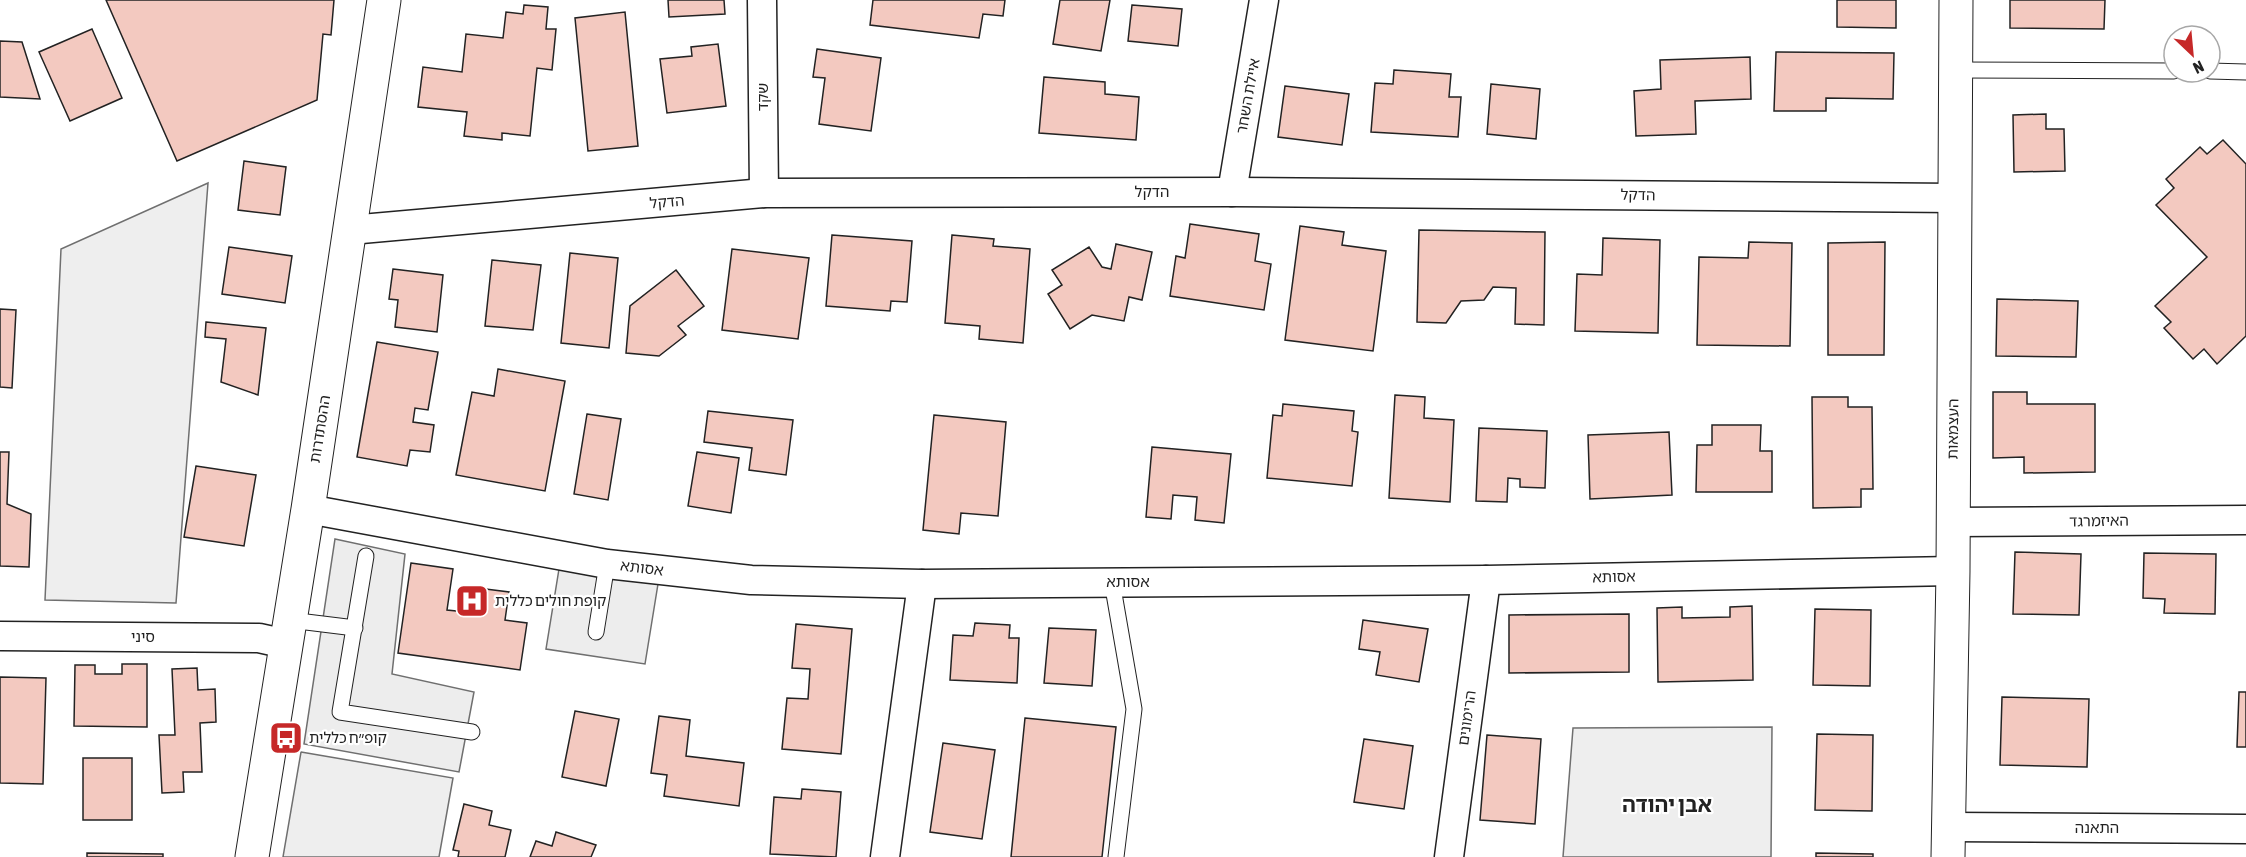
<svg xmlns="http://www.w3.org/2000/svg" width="2246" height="857" viewBox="0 0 2246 857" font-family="'Asap Condensed','Noto Sans Hebrew',sans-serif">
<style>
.green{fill:#eee;stroke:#6f6f6f;stroke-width:1.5}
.parking{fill:#ededed;stroke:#6f6f6f;stroke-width:1.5}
.building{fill:#f3c9c0;stroke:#222;stroke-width:1.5}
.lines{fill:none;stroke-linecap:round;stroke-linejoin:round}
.lane-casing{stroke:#222;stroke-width:17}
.street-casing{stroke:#222;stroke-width:31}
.secondary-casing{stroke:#222;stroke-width:35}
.lane{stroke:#fff;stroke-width:15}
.street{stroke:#fff;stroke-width:28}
.secondary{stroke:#fff;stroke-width:33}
.labels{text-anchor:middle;stroke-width:4.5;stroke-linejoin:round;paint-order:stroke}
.street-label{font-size:15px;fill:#222;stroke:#fff}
.poi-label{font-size:15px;fill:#222;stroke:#fff;text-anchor:start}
.district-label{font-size:21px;font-weight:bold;fill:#222;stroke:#fff}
</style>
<rect width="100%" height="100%" fill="#fff"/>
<g class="green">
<polygon points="208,183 176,603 45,600 61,249"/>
<polygon points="1772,727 1771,857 1563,857 1573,728"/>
<polygon points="301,752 453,778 439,857 283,857"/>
</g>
<g class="parking">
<polygon points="335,539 405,554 392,674 474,692 459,772 304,744"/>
<polygon points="559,569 658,584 645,664 546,649"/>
</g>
<g class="building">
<polygon points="106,0 334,0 331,35 323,34 317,100 177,161"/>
<polygon points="668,0 724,0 725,14 669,17"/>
<polygon points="873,0 1005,0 1003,16 983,14 979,38 870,25"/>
<polygon points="1060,0 1110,0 1101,51 1053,44"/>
<polygon points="1837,0 1896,0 1896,28 1837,27"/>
<polygon points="2010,0 2105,0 2104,29 2010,28"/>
<polygon points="524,5 548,7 546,29 556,29 552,70 537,68 530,136 502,133 502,140 464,136 467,112 418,107 423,67 462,72 466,34 503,38 506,12 523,14"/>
<polygon points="1132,5 1182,9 1178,46 1128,41"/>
<polygon points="625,12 638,146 588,151 575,18"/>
<polygon points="92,29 122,98 70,121 39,52"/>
<polygon points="0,41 22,42 40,99 0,97"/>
<polygon points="718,44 726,106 667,113 660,59 692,56 691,47"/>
<polygon points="817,49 881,58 871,131 819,124 825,78 813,77"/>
<polygon points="1776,52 1894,53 1893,99 1826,98 1826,111 1774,111"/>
<polygon points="1750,57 1751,99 1695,101 1696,134 1636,136 1634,91 1661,89 1660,60"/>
<polygon points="1394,70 1451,74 1449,97 1461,97 1458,137 1371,132 1375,83 1393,84"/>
<polygon points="1044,77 1105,82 1105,94 1139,97 1136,140 1039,133"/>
<polygon points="1491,84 1540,89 1536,139 1487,134"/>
<polygon points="1285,86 1349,94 1342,145 1278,137"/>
<polygon points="2046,114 2046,129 2064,129 2065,171 2014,172 2013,115"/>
<polygon points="2223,140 2246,164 2246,336 2217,364 2204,349 2193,359 2164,328 2171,322 2155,306 2207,257 2156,205 2174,188 2166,179 2200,147 2207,154"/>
<polygon points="244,161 286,167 280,215 238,210"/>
<polygon points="1190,224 1259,234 1255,261 1271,264 1264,310 1170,296 1176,256 1185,258"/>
<polygon points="1300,226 1344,232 1342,245 1386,251 1373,351 1285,340"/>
<polygon points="1419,230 1545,232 1544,325 1515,324 1516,288 1493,287 1484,300 1461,301 1446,323 1417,322"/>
<polygon points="832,235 912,241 907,302 891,301 890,311 826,306"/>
<polygon points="952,235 994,239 993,246 1030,249 1023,343 979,339 980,326 945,323"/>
<polygon points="1603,238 1660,240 1658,333 1575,331 1577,274 1602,275"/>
<polygon points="1749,242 1792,243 1790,346 1697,345 1699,257 1748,258"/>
<polygon points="1885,242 1884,355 1828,355 1828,243"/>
<polygon points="1116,244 1152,252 1142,300 1129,297 1124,321 1092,315 1070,329 1048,294 1062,285 1052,270 1089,247 1102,267 1111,269"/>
<polygon points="229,247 292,256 285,303 222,294"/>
<polygon points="732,249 809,258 798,339 722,330"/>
<polygon points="570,253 618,258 609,348 561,343"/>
<polygon points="492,260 541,265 533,330 485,326"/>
<polygon points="393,269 443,275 437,332 395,327 398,300 389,299"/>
<polygon points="676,270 704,306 678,326 686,335 659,356 626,353 630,306"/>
<polygon points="1997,299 2078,301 2076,357 1996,356"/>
<polygon points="0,309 16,310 12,388 0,387"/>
<polygon points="206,322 266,328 258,395 221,382 226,339 205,337"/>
<polygon points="377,342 438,352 428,410 415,408 413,422 434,425 430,452 410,450 407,466 357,457"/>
<polygon points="498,369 565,381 545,491 456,475 472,392 494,396"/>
<polygon points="1993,392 2027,392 2027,404 2095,404 2095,472 2024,473 2024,457 1993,458"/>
<polygon points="1395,395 1425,397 1424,418 1454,420 1450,502 1389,498"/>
<polygon points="1812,397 1848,397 1848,407 1872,407 1873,489 1861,489 1861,507 1813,508"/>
<polygon points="1283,404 1354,411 1352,431 1358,432 1352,486 1267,478 1273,415 1282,416"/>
<polygon points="708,411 793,420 786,475 749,470 752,448 704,442"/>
<polygon points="587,414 621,419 608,500 574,494"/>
<polygon points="934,415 1006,422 998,516 961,513 959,534 923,530"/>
<polygon points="1712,425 1761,425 1760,451 1772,451 1772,492 1696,492 1697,445 1712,445"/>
<polygon points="1479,428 1547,431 1545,488 1520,487 1520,479 1508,478 1507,502 1476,501"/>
<polygon points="1669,432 1672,495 1590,499 1588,435"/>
<polygon points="1152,447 1231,454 1224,523 1195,520 1197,497 1173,495 1171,519 1146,517"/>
<polygon points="0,452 9,452 7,504 31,514 29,567 0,566"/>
<polygon points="697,452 739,458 731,513 688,506"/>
<polygon points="196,466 256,475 244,546 184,537"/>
<polygon points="2015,552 2081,554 2079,615 2013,614"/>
<polygon points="2144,553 2216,554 2215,614 2164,613 2165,599 2143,598"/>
<polygon points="411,563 453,569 447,610 466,612 470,587 509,592 505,620 527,623 520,670 398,653"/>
<polygon points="1752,606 1753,680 1658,682 1657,608 1682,607 1682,618 1730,617 1730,607"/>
<polygon points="1815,609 1871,610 1870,686 1813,685"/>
<polygon points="1629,614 1629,672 1509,673 1509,615"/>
<polygon points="1363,620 1428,629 1419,682 1376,675 1380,652 1359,649"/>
<polygon points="975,623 1010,625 1009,638 1019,638 1017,683 950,680 953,635 973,636"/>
<polygon points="796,624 852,629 841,754 782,749 787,698 808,699 810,669 792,668"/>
<polygon points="1049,628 1096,630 1092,686 1044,683"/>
<polygon points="122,664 147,664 147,727 74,726 75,665 95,665 95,674 122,674"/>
<polygon points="197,668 198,690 215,689 216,722 200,723 202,772 183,772 184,792 162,793 159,735 175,735 172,669"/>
<polygon points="0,677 46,678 43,784 0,783"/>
<polygon points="2239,692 2246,692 2246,747 2237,747"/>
<polygon points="2002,697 2089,699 2087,767 2000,765"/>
<polygon points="575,711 619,719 606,786 562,777"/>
<polygon points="659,716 690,720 686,756 744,763 739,806 664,796 667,775 651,773"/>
<polygon points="1025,718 1116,727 1102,857 1011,857"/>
<polygon points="1817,734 1873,735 1872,811 1815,810"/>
<polygon points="1487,735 1541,739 1535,824 1480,820"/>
<polygon points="1364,739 1413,746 1404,809 1354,802"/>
<polygon points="943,743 995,750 982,839 930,832"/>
<rect x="83" y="758" width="49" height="62"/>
<polygon points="802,789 841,792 836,857 770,854 774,797 801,799"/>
<polygon points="464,804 492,811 489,825 511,830 505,857 458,857 459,851 453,850"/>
<polygon points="556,832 596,845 591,857 530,857 536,841 552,846"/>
<polygon points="87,853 163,854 163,857 87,857"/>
<polygon points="1816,853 1873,854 1873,857 1816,857"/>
</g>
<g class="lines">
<g class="lane-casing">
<g id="lane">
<polyline points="1956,70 2174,71"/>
<polyline points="2210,71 2246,72"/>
<polyline points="366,556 340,712 472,732"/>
<polyline points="1112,582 1134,709 1116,857"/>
<polyline points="290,620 355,628"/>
<polyline points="596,632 607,564"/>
</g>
</g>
<g class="street-casing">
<g id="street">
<polyline points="762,0 764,193"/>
<polyline points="1232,192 1264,0"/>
<polyline points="350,230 764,193 1232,192 1956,198"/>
<polyline points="308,509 607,564 751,580 922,584 1486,580 1953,571"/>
<polyline points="1952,522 2246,520"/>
<polyline points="0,636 259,638 286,644"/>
<polyline points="1948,827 2246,829"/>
<polyline points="885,857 922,584"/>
<polyline points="1449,857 1486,580"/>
</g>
</g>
<g class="secondary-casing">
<g id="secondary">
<polyline points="252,857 308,509 384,0"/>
<polyline points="1948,857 1953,571 1956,0"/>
</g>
</g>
<use href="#lane" class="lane"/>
<use href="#street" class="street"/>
<use href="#secondary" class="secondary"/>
</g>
<defs>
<g id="hospital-square" transform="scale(1.725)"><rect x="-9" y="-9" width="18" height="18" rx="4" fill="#c62828" stroke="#fff"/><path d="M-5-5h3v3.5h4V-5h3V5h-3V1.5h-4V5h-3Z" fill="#fff"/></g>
<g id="bus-square" transform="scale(1.725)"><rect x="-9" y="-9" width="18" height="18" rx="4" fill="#c62828" stroke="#fff"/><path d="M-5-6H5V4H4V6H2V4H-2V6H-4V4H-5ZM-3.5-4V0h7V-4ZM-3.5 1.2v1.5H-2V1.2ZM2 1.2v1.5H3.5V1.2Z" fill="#fff"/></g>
</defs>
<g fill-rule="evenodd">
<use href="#hospital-square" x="472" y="601"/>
<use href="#bus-square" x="286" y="738"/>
</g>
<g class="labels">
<g class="street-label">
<text transform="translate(1248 96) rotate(-80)" y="5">איילת השחר</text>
<text transform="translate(763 97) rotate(-90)" y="5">שקד</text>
<text x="1152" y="197">הדקל</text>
<text transform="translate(1638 195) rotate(1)" y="5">הדקל</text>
<text transform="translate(667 202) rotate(-5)" y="5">הדקל</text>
<text transform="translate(320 429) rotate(-81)" y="5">ההסתדרות</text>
<text transform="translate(1953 429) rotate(-89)" y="5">העצמאות</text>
<text transform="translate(2099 521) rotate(-1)" y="5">האיזמרגד</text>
<text transform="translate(642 568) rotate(7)" y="5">אסותא</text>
<text transform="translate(1614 577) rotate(-1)" y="5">אסותא</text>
<text x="1128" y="587">אסותא</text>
<text x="143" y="642">סיני</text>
<text transform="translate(1467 718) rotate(-82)" y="5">הרימונים</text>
<text x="2097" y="833">התאנה</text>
</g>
<g class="poi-label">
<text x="495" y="606">קופת חולים כללית</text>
<text x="309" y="743">קופ״ח כללית</text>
</g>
<g class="district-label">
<text x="1667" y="812">אבן יהודה</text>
</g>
</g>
<g transform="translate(2192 54) rotate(154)"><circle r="28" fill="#ffffff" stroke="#a7a7a7" stroke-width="1.5"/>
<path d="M0-4.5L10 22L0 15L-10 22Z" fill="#c62828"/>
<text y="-9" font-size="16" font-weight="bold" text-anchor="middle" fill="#222222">N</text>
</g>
</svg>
